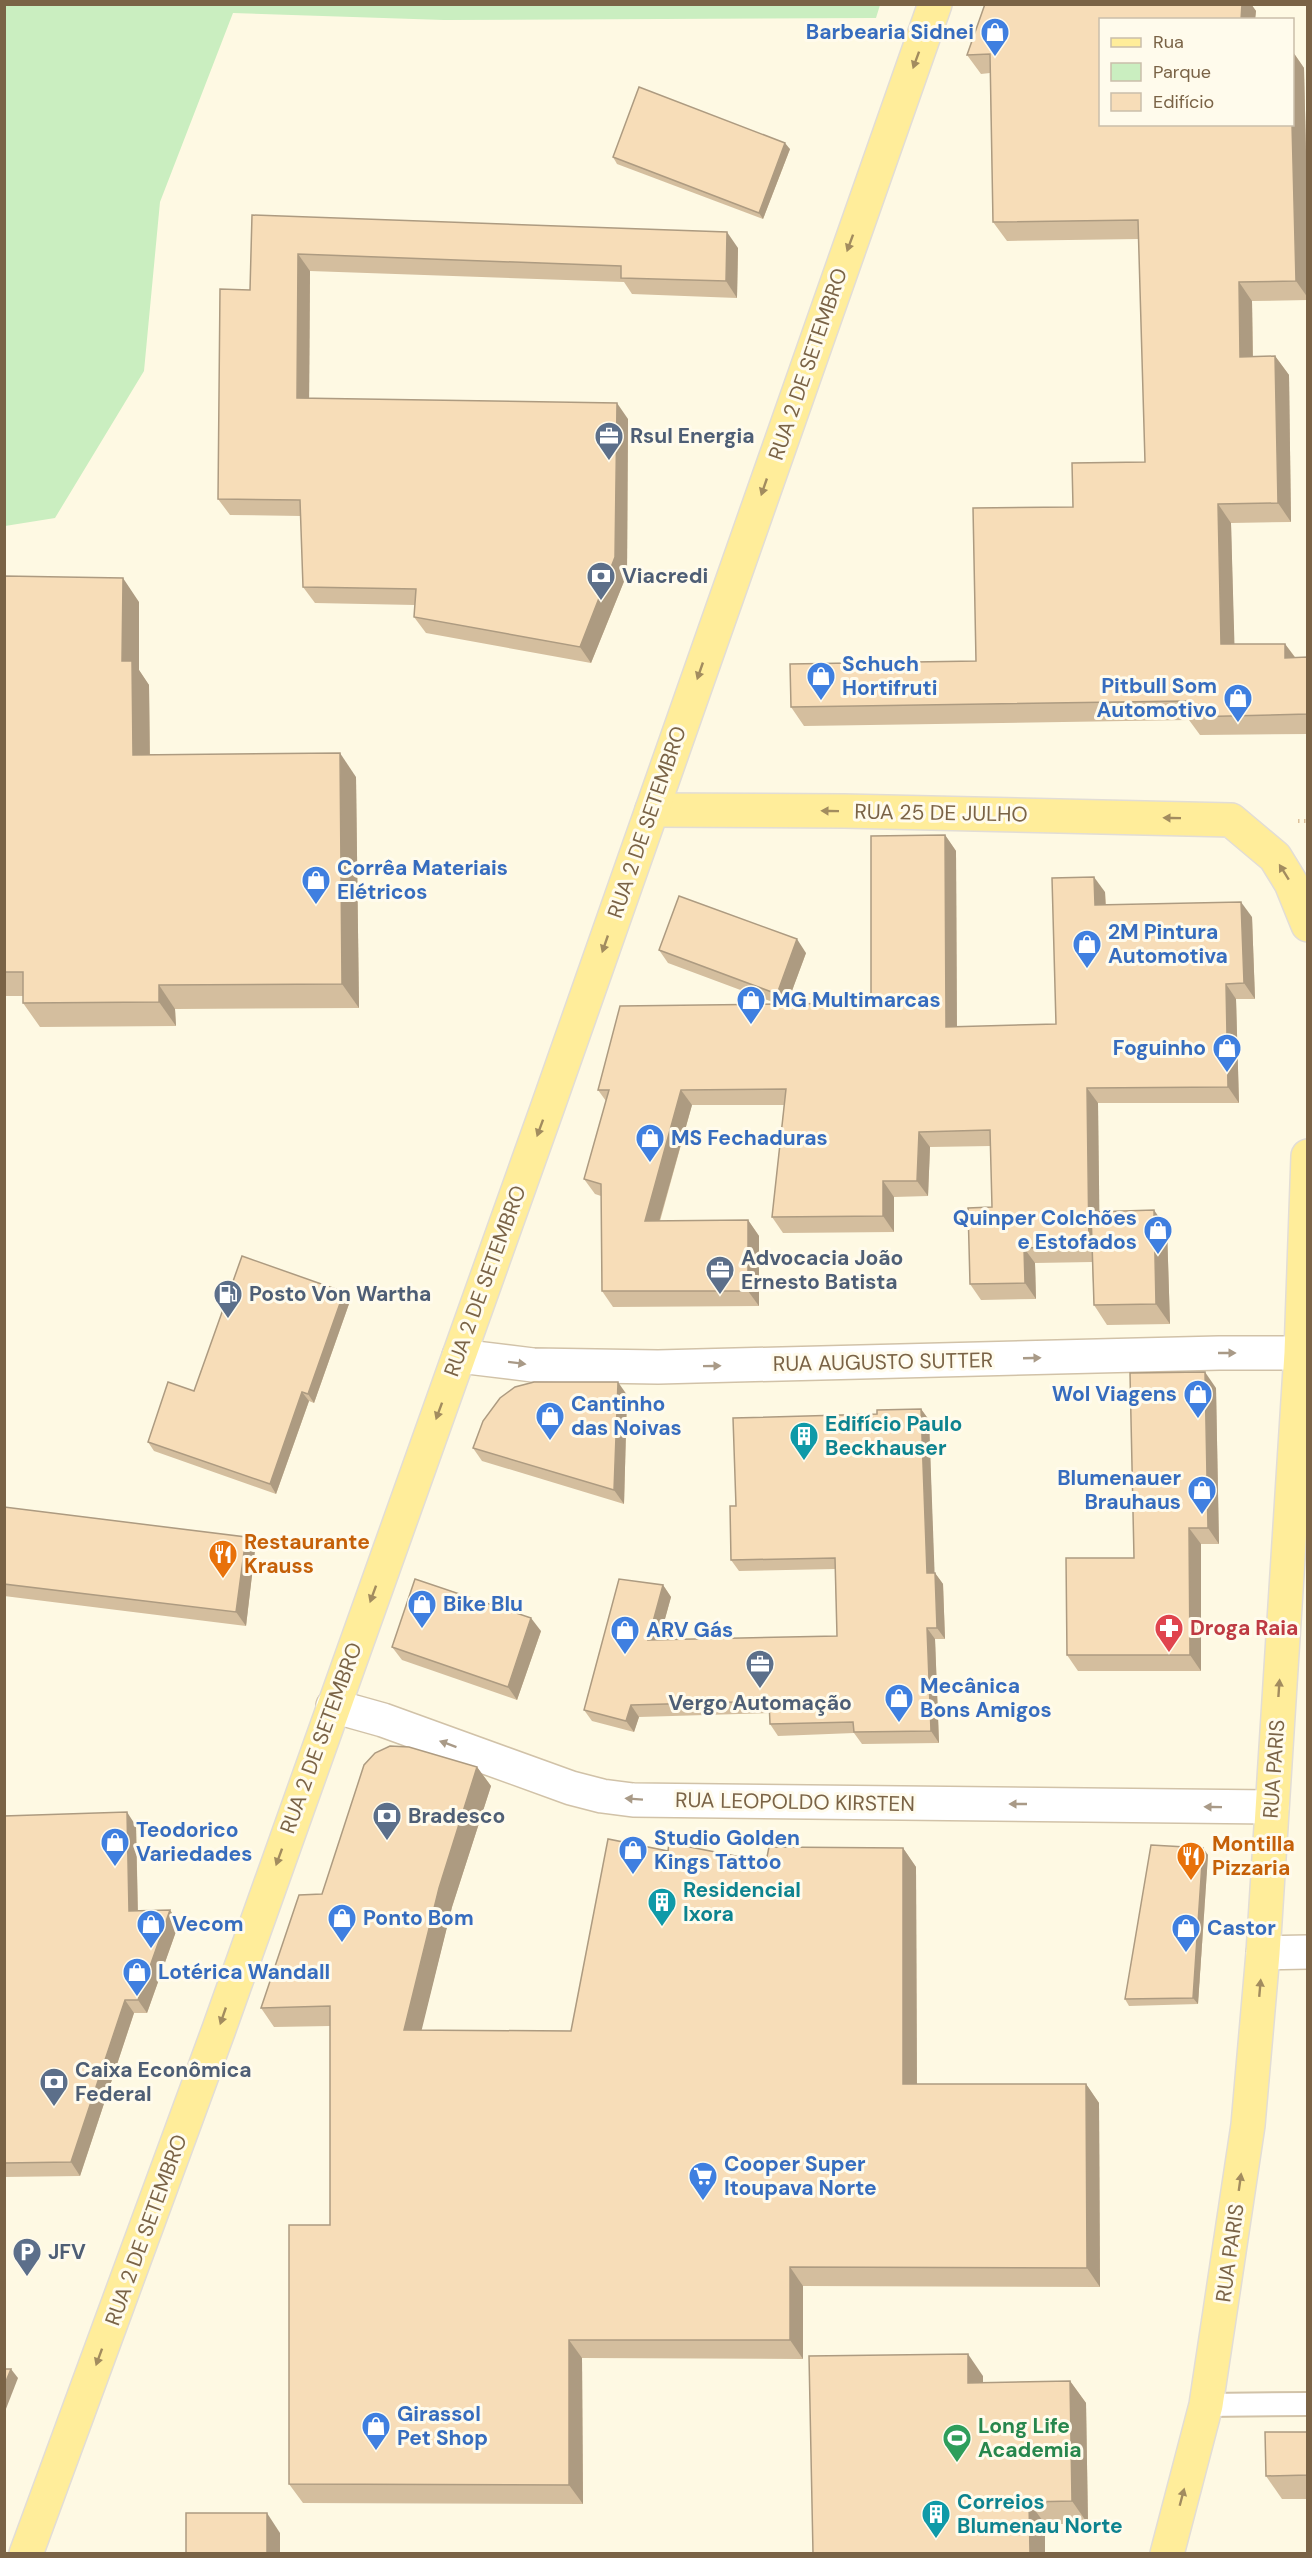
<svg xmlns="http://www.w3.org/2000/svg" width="1312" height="2558" viewBox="0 0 1312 2558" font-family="'DM Sans',sans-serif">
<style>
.green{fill:#caeec0}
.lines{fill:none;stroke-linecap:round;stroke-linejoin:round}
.service-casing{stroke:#d1c2a8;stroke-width:26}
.minor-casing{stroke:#d1c2a8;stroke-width:36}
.primary-casing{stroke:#e2ddd6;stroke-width:36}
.path{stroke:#dcc19b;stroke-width:4;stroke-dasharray:1.5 4.5;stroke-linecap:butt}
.service{stroke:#fff;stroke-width:22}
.minor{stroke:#fff;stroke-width:33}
.primary{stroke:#ffed9a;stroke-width:33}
.wall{fill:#d4be9e}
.shaded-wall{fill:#ad9b81}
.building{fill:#f7ddb8;stroke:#ad9b81;stroke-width:1.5}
.oneway{fill:#a28c5f}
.oneway2{fill:#a99a87}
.labels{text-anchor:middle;stroke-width:6;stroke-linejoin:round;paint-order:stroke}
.shop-label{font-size:21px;font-weight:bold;fill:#366cbe;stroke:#fffbec;text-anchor:start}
.street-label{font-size:21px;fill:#7a6346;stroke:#fffbec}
.service-label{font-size:21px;font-weight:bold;fill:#4e5e75;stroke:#fffbec;text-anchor:start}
.culture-label{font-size:21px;font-weight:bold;fill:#0d838f;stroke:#fffbec;text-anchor:start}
.food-label{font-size:21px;font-weight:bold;fill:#c56008;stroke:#fffbec;text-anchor:start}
.health-label{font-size:21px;font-weight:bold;fill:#be3a42;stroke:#fffbec;text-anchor:start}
.leisure-label{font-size:21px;font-weight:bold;fill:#27864d;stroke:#fffbec;text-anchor:start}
</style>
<rect width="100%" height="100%" fill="#fef9e3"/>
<polygon class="green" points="5,4 880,4 880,5 876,18 444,20 233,13 160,202 144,371 55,518 5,526"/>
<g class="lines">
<g class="service-casing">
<polyline id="service" points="1206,2405 1308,2404"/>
</g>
<g class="minor-casing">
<g id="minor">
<polyline points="459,1356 533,1365 658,1367 1219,1353 1308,1353"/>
<polyline points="333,1706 383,1720 571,1788 602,1796 633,1800 1272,1807"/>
<polyline points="1263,1953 1308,1952"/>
</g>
</g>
<g class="primary-casing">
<g id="primary">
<polyline points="652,810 844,811 1231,820 1275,857 1291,883 1308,925"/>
<polyline points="26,2554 219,2029 548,1106 935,4"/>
<polyline points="1167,2554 1206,2405 1248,2125 1263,1953 1301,1353 1308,1156"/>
</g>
</g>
<polyline class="path" points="1298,821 1308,821"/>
<use href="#service" class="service"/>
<use href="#minor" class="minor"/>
<use href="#primary" class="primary"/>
</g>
<g class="wall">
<polygon points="985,4 1251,4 1256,11 1255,20 1101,20 1101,124 1293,124 1293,52 1304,68 1308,236 1308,300 1252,301 1253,356 1275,356 1289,375 1291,522 1231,523 1234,644 1285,644 1295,657 1308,657 1308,734 1200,735 1189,720 804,726 791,707 790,664 976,661 973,508 1073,507 1072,463 1145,462 1139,239 1007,241 993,222 990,73 981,74 967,55"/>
<polygon points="790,149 763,219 617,164 613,157"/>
<polygon points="252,215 738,248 737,298 632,294 624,282 310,271 309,398 628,419 627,574 591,663 426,633 414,617 415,605 315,603 303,587 301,516 230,515 218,499 250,290"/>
<polygon points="4,576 139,602 139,670 149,685 150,754 356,777 359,1008 175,1009 176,1026 40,1027 23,1003 23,996 4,996"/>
<polygon points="945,835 956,851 957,1027 1056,1024 1105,892 1106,905 1252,917 1255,999 1236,999 1239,1103 1098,1103 1099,1212 1167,1229 1170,1324 1107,1325 1094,1305 1092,1262 1035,1263 1036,1299 981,1300 970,1284 992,1207 991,1146 930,1147 928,1196 894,1197 894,1232 783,1233 772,1217 784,1105 692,1105 660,1221 748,1220 759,1236 759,1306 613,1307 602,1291 601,1196 595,1194 584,1179 606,1101 598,1090 778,1004 668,963 659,950 806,953 787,1004 871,1003"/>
<polygon points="344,1292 350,1301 314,1403 309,1401 276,1494 154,1451 148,1442 194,1391"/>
<polygon points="1216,1388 1219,1544 1201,1544 1201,1671 1078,1671 1067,1655 1134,1558"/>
<polygon points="627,1395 624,1504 482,1461 473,1448"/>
<polygon points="921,1409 929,1420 934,1573 935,1573 943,1584 945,1639 935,1639 939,1743 862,1744 854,1733 778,1736 770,1724 770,1713 639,1717 634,1732 592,1721 584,1710 663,1585 671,1597 659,1640 837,1636 835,1569 739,1571 731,1560 736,1506 877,1414"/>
<polygon points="4,1507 246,1537 255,1550 246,1626 4,1596"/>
<polygon points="541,1631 517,1700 402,1660 392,1647"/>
<polygon points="477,1767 491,1786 452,1907 421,2030 571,2031 668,1851 766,1862 903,1848 916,1867 917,2084 1086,2084 1099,2103 1100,2287 803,2286 803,2359 582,2358 583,2504 303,2503 289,2484 330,2225 330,2026 274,2027 261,2008 322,1894"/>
<polygon points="4,1816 136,1826 138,1911 179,1923 147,2013 134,2013 80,2176 4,2177"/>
<polygon points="1203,1848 1208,1855 1198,2004 1129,2006 1125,1999"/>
<polygon points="983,2376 983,2383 1070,2381 1086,2403 1088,2524 1045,2524 813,2553"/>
<polygon points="1308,2432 1308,2499 1282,2499 1266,2476"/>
</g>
<g class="shaded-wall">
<polygon points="1242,4 1251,4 1256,11 1255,20 1241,20"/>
<polygon points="1293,52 1304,68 1308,236 1308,298 1296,281 1292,124"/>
<polygon points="785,143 790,149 763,219 759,213"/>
<polygon points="727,232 738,248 737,298 726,281"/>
<polygon points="298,254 310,271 309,414 297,398"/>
<polygon points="1239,282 1252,301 1253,376 1240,357"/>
<polygon points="1275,356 1289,375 1291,522 1278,503"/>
<polygon points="617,403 628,419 627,574 591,663 580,647"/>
<polygon points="1218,504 1231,523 1235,663 1221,644"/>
<polygon points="123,578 139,602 139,670 149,685 150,778 133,755 122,661"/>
<polygon points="1285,644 1299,663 1285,658"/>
<polygon points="340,753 356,777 359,1008 342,984"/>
<polygon points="945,835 956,851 957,1042 946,1027"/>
<polygon points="1094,877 1105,892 1106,920 1095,905"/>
<polygon points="1241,902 1252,917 1255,999 1244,983"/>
<polygon points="797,939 806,953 786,1007 777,994"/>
<polygon points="1226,984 1236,999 1239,1103 1228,1087"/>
<polygon points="159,985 175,1009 176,1026 159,1002"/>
<polygon points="1087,1088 1098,1103 1100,1262 1089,1246"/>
<polygon points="681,1090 692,1105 655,1236 645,1221"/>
<polygon points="919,1132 930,1147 928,1196 917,1181"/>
<polygon points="883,1181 894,1197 894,1232 883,1216"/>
<polygon points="1154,1210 1167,1229 1170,1324 1156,1304"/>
<polygon points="748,1220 759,1236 759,1306 748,1291"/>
<polygon points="1024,1248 1035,1263 1036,1299 1025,1283"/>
<polygon points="344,1292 350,1301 314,1403 308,1394"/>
<polygon points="1205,1372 1216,1388 1219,1544 1208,1528"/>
<polygon points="618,1382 627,1395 624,1504 614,1490"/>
<polygon points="302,1392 309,1401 276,1494 270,1484"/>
<polygon points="921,1409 929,1420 935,1584 927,1573"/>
<polygon points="1189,1528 1201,1544 1201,1671 1190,1655"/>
<polygon points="246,1537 255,1550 246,1626 236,1612"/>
<polygon points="935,1573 943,1584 945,1639 937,1628"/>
<polygon points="663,1585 671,1597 656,1652 648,1640"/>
<polygon points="531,1618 541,1631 517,1700 508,1687"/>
<polygon points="927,1628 935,1639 939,1743 931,1731"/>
<polygon points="631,1705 639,1717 634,1732 626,1721"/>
<polygon points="477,1767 491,1786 452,1907 417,2049 404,2030 439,1888"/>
<polygon points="127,1812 136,1826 138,1924 129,1911"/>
<polygon points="903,1848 916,1867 917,2103 903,2084"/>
<polygon points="1203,1848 1208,1855 1198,2004 1193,1998"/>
<polygon points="170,1910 179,1923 147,2013 138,2000"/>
<polygon points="125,2000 134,2013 80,2176 71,2162"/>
<polygon points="1086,2084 1099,2103 1100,2287 1087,2268"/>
<polygon points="790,2267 803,2286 803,2359 790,2340"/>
<polygon points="569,2340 582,2358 583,2504 569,2485"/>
<polygon points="968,2354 983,2376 983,2405 968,2383"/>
<polygon points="11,2369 18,2378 4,2414 4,2386"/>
<polygon points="1070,2381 1086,2403 1088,2524 1072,2501"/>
<polygon points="1029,2502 1045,2524 1045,2553 1030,2553"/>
<polygon points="267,2513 280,2533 280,2553 267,2553"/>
</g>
<g class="building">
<polygon points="985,4 1242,4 1241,20 1101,20 1101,124 1292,124 1296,281 1239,282 1240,357 1275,356 1278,503 1218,504 1221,644 1285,644 1285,658 1308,657 1308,714 1187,717 1186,701 791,707 790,664 976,661 973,508 1073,507 1072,463 1145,462 1138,220 993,222 990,54 967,55"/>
<polygon points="639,87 785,143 759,213 613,157"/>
<polygon points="252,215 727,232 726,281 621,278 621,266 298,254 297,398 617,403 615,557 580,647 414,617 416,589 303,587 300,500 218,499 220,289 250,290"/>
<polygon points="4,576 123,578 122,661 132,661 133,755 340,753 342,984 159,985 159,1002 23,1003 23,972 4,972"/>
<polygon points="945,835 946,1027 1056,1024 1052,878 1094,877 1095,905 1241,902 1244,983 1226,984 1228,1087 1087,1088 1089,1246 1024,1248 1025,1283 970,1284 968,1208 992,1207 990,1130 919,1132 917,1181 883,1181 883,1216 772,1217 786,1089 681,1090 645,1221 748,1220 748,1291 602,1291 601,1184 584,1179 609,1090 598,1090 620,1006 871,1003 871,836"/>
<polygon points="679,896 797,939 777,994 659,950"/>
<polygon points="1154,1210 1156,1304 1094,1305 1091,1212"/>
<polygon points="242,1256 344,1292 308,1394 302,1392 270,1484 148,1442 168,1382 194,1391"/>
<polygon points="1205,1372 1208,1528 1189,1528 1190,1655 1067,1655 1066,1558 1134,1558 1130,1373"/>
<polygon points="534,1382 618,1382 614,1490 473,1448 483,1421 500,1398 515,1387"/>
<polygon points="921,1409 927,1573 935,1573 937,1628 927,1628 931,1731 854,1732 853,1722 770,1724 769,1701 631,1705 626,1721 584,1710 619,1579 663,1585 648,1640 837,1636 835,1558 731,1560 730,1506 736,1506 733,1418 877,1414 877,1410"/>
<polygon points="4,1507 246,1537 236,1612 4,1584"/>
<polygon points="415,1579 531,1618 508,1687 392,1647"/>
<polygon points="390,1746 409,1747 477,1767 439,1888 404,2030 571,2031 608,1839 668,1851 669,1843 766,1862 769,1847 903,1848 903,2084 1086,2084 1087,2268 790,2267 790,2340 569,2340 569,2485 289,2484 289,2225 330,2225 330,2006 261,2008 299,1895 322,1894 364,1765 375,1753"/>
<polygon points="127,1812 129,1911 170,1910 138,2000 125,2000 71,2162 4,2163 4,1816"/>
<polygon points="1151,1845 1203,1848 1193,1998 1125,1999"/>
<polygon points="968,2354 968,2383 1070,2381 1072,2501 1029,2502 1030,2553 813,2553 809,2356"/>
<polygon points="4,2369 11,2369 4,2386"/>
<polygon points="1265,2432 1308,2432 1308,2475 1266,2476"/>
<rect x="186" y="2513" width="81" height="40"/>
</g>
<defs><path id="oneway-solid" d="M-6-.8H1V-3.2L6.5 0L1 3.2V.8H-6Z" transform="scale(1.5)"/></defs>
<g class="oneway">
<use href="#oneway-solid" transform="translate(916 60) rotate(110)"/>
<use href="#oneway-solid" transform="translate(850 243) rotate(110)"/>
<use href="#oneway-solid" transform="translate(764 487) rotate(109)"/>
<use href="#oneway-solid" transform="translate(700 671) rotate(109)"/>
<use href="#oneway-solid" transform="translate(830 811) rotate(-179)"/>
<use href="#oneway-solid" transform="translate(1172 818) rotate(-179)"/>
<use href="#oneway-solid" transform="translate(1284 872) rotate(-122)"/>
<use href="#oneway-solid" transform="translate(605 944) rotate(109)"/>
<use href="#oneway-solid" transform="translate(540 1128) rotate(110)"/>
<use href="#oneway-solid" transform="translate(439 1411) rotate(110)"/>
<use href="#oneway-solid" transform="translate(373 1594) rotate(110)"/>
<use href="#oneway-solid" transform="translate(1279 1688) rotate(-86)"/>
<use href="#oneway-solid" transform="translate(279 1857) rotate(110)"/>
<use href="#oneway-solid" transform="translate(1260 1988) rotate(-85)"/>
<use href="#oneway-solid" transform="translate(223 2016) rotate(109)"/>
<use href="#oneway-solid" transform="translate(1240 2182) rotate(-82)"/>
<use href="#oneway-solid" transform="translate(99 2357) rotate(110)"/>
<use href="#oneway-solid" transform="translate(1182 2497) rotate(-75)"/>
</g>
<g class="oneway2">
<use href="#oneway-solid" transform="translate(1227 1353)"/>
<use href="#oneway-solid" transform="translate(1032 1358) rotate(-2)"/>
<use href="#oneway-solid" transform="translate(517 1363) rotate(7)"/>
<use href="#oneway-solid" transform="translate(712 1366) rotate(-1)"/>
<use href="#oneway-solid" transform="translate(448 1744) rotate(-160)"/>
<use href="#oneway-solid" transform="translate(634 1799) rotate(-176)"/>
<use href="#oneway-solid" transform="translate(1018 1804) rotate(-180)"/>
<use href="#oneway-solid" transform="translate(1213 1807) rotate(-179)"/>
</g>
<defs>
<g id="shop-pin" transform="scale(1.5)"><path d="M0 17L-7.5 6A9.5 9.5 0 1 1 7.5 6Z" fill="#3f7fe0" stroke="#fffbec"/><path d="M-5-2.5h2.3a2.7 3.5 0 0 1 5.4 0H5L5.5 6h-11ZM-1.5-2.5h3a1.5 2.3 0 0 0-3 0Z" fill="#fff"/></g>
<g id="office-pin" transform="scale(1.5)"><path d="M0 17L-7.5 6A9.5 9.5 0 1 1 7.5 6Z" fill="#5c6f8a" stroke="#fffbec"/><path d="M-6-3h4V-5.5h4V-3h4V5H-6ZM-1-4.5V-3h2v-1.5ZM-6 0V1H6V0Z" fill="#fff"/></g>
<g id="bank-pin" transform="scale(1.5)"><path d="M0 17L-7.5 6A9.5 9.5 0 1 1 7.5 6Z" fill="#5c6f8a" stroke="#fffbec"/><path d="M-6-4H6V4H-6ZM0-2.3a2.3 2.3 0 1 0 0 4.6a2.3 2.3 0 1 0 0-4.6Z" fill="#fff"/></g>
<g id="fuel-pin" transform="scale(1.5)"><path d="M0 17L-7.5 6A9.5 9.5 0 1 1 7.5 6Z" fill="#5c6f8a" stroke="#fffbec"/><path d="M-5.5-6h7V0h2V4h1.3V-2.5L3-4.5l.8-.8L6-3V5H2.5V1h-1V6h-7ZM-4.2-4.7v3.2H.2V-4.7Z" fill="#fff"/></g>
<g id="building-pin" transform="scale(1.5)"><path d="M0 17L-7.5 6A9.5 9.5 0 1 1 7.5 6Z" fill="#0f9aa8" stroke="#fffbec"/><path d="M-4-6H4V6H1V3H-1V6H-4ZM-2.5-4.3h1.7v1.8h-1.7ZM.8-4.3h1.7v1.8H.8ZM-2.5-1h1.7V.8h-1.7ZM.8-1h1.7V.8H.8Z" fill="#fff"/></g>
<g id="restaurant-pin" transform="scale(1.5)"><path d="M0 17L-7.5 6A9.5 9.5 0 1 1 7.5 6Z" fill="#e8710a" stroke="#fffbec"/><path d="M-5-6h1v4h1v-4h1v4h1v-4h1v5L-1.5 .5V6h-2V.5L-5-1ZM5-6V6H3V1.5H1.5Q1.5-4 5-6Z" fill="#fff"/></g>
<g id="pharmacy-pin" transform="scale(1.5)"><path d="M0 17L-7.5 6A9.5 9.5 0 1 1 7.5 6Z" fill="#e0444e" stroke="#fffbec"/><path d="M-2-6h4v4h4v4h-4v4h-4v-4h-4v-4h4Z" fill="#fff"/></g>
<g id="supermarket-pin" transform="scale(1.5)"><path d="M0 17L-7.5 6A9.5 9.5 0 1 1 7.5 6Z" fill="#3f7fe0" stroke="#fffbec"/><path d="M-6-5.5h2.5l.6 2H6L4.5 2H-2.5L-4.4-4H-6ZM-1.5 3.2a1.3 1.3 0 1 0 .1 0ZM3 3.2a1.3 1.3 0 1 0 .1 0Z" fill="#fff"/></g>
<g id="parking-pin" transform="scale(1.5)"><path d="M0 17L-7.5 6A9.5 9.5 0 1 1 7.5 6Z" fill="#5c6f8a" stroke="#fffbec"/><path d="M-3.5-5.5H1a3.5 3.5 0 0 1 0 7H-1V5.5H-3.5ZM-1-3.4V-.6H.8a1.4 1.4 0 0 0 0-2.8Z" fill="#fff"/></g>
<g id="stadium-pin" transform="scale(1.5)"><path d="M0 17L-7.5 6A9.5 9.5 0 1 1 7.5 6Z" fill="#2e9e5b" stroke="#fffbec"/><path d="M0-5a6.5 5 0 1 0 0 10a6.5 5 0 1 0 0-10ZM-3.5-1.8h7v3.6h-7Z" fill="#fff"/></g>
</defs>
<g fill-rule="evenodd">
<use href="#shop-pin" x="995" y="32"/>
<use href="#office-pin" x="609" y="436"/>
<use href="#bank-pin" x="601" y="576"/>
<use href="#shop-pin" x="821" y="676"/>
<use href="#shop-pin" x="1238" y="698"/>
<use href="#shop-pin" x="316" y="880"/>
<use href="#shop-pin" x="1087" y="944"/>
<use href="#shop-pin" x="751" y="1000"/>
<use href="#shop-pin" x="1227" y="1048"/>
<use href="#shop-pin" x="650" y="1138"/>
<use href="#shop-pin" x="1158" y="1230"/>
<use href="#office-pin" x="720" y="1270"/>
<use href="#fuel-pin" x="228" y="1294"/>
<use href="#shop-pin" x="1198" y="1394"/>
<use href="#shop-pin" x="550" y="1416"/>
<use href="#building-pin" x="804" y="1436"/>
<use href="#shop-pin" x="1202" y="1490"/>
<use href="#restaurant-pin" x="223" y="1554"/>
<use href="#shop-pin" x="422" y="1604"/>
<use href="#pharmacy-pin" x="1169" y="1628"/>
<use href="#shop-pin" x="625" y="1630"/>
<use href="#office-pin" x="760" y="1664"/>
<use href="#shop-pin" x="899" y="1698"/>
<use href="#bank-pin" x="387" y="1816"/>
<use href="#shop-pin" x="115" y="1842"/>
<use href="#shop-pin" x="633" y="1850"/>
<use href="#restaurant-pin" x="1191" y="1856"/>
<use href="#building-pin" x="662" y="1902"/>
<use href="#shop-pin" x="342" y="1918"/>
<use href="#shop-pin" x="151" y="1924"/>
<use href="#shop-pin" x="1186" y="1928"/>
<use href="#shop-pin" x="137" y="1972"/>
<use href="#bank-pin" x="54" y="2082"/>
<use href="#supermarket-pin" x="703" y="2176"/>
<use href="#parking-pin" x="27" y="2252"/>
<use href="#shop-pin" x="376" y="2426"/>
<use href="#stadium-pin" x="957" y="2438"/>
<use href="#building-pin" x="936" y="2514"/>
</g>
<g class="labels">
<g class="shop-label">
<text x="974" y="39" text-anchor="end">Barbearia Sidnei</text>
<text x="842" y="671">Schuch<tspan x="842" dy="24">Hortifruti</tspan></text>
<text x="1217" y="693" text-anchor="end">Pitbull Som<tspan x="1217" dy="24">Automotivo</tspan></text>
<text x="337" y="875">Corrêa Materiais<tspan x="337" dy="24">Elétricos</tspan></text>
<text x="1108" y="939">2M Pintura<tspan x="1108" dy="24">Automotiva</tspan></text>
<text x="772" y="1007">MG Multimarcas</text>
<text x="1206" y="1055" text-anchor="end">Foguinho</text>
<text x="671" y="1145">MS Fechaduras</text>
<text x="1137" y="1225" text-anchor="end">Quinper Colchões<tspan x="1137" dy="24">e Estofados</tspan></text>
<text x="1177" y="1401" text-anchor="end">Wol Viagens</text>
<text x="571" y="1411">Cantinho<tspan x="571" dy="24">das Noivas</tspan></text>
<text x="1181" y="1485" text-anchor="end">Blumenauer<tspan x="1181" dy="24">Brauhaus</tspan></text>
<text x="443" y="1611">Bike Blu</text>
<text x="646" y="1637">ARV Gás</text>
<text x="920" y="1693">Mecânica<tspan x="920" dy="24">Bons Amigos</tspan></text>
<text x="136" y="1837">Teodorico<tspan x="136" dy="24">Variedades</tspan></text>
<text x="654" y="1845">Studio Golden<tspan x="654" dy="24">Kings Tattoo</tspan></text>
<text x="363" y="1925">Ponto Bom</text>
<text x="172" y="1931">Vecom</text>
<text x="1207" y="1935">Castor</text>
<text x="158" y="1979">Lotérica Wandall</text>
<text x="724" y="2171">Cooper Super<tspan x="724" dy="24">Itoupava Norte</tspan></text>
<text x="397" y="2421">Girassol<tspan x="397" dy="24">Pet Shop</tspan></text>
</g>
<g class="street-label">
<text transform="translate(808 364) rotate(-71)" y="7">RUA 2 DE SETEMBRO</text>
<text transform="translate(941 813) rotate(1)" y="7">RUA 25 DE JULHO</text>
<text transform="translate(647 822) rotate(-71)" y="7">RUA 2 DE SETEMBRO</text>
<text transform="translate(485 1281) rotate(-70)" y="7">RUA 2 DE SETEMBRO</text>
<text transform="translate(883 1362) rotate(-1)" y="7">RUA AUGUSTO SUTTER</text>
<text transform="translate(321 1738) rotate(-70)" y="7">RUA 2 DE SETEMBRO</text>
<text transform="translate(1274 1769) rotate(-86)" y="7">RUA PARIS</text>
<text transform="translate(795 1802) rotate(1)" y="7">RUA LEOPOLDO KIRSTEN</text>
<text transform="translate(146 2230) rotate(-70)" y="7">RUA 2 DE SETEMBRO</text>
<text transform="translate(1230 2253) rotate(-82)" y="7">RUA PARIS</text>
</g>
<g class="service-label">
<text x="630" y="443">Rsul Energia</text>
<text x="622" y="583">Viacredi</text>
<text x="741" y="1265">Advocacia João<tspan x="741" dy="24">Ernesto Batista</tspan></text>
<text x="249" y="1301">Posto Von Wartha</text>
<text x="760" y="1710" text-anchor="middle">Vergo Automação</text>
<text x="408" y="1823">Bradesco</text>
<text x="75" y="2077">Caixa Econômica<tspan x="75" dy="24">Federal</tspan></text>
<text x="48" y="2259">JFV</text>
</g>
<g class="culture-label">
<text x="825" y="1431">Edifício Paulo<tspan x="825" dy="24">Beckhauser</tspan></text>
<text x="683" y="1897">Residencial<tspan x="683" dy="24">Ixora</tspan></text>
<text x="957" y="2509">Correios<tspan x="957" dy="24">Blumenau Norte</tspan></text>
</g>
<g class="food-label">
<text x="244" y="1549">Restaurante<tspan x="244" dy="24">Krauss</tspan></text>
<text x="1212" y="1851">Montilla<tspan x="1212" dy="24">Pizzaria</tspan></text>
</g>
<g class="health-label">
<text x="1190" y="1635">Droga Raia</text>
</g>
<g class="leisure-label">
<text x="978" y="2433">Long Life<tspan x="978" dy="24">Academia</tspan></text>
</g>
</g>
<rect width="1312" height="2558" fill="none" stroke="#7a6346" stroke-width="12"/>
<rect x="1099" y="18" width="195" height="108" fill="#fffbec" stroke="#cabeaa" stroke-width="1.5"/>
<rect x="1111" y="38" width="30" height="9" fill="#ffed9a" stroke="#cabeaa" stroke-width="1.5"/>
<text x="1153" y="48" font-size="18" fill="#7a6346">Rua</text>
<rect x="1111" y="63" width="30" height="18" fill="#caeec0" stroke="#cabeaa" stroke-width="1.5"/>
<text x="1153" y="78" font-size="18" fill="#7a6346">Parque</text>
<rect x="1111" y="93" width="30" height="18" fill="#f7ddb8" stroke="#cabeaa" stroke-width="1.5"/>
<text x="1153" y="108" font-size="18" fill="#7a6346">Edifício</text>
</svg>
